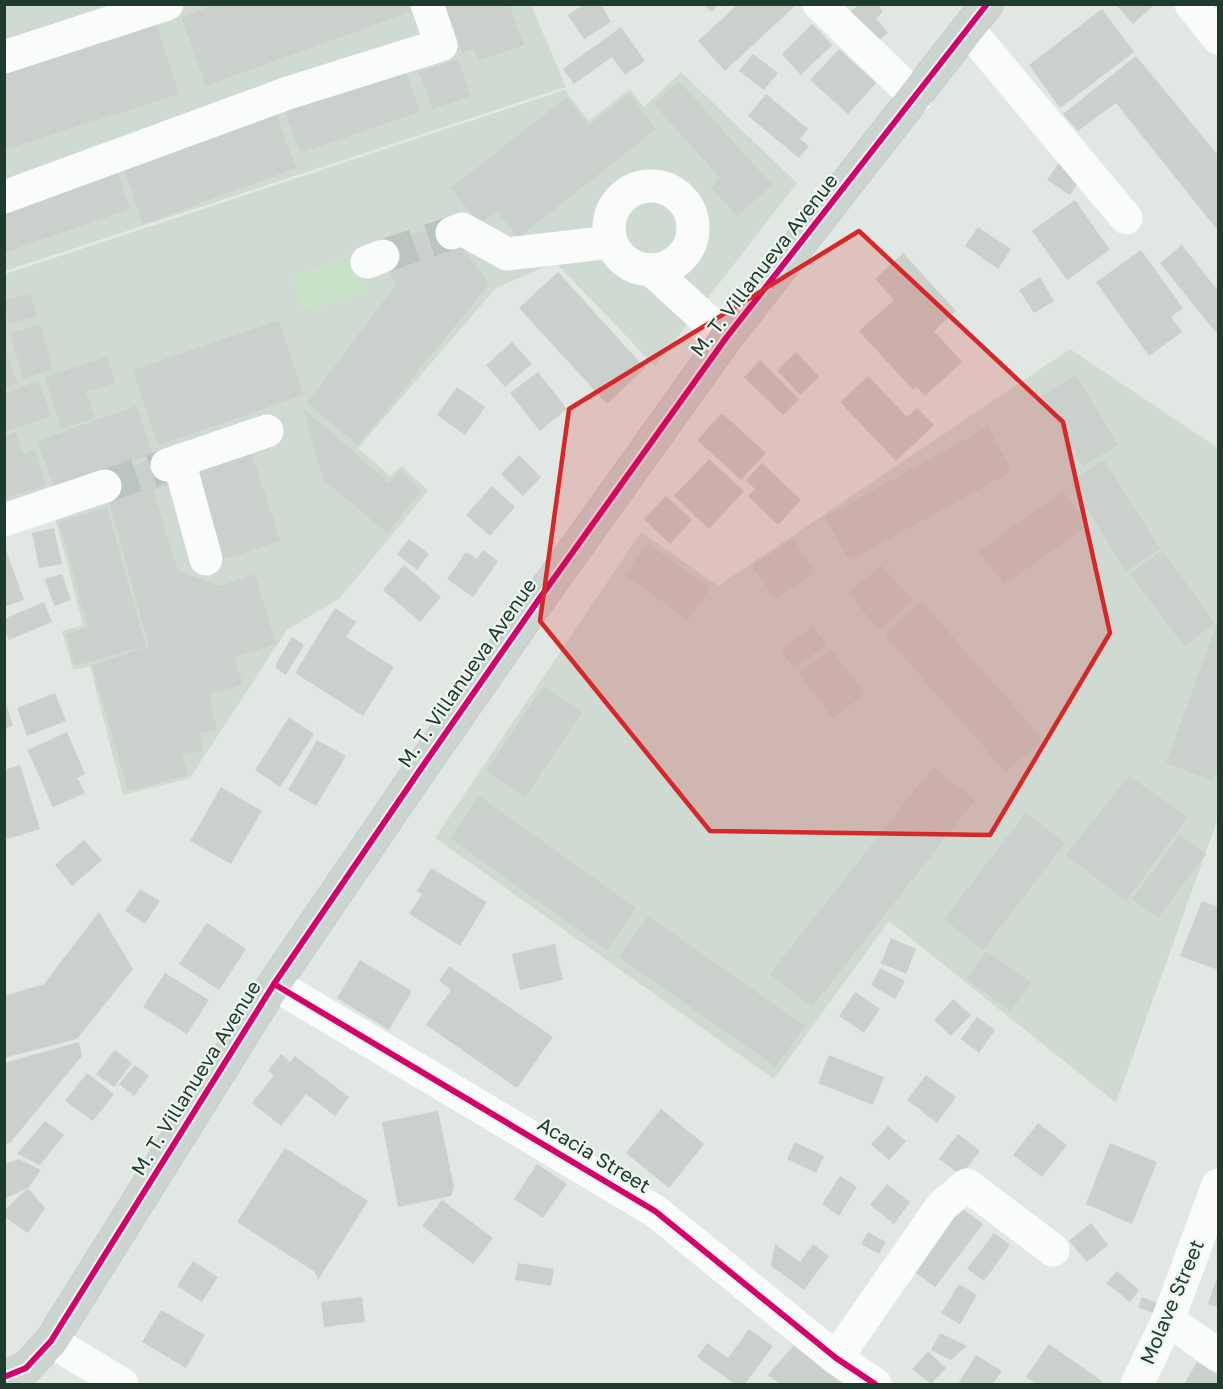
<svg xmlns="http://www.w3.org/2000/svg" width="1223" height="1389" viewBox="0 0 1223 1389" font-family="'Golos Text',sans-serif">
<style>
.built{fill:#cedad2}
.green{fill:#c9e2ca}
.building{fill:#cad1cc}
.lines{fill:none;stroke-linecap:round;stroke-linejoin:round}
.minor-tunnel{stroke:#bac5bf;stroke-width:33;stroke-dasharray:33 16;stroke-linecap:butt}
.major-casing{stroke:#bbc5bf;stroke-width:34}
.minor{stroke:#fafcfb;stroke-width:33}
.major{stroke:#ccd4d0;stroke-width:33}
.cycleway-casing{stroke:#eff7f1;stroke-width:10}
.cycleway{stroke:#d6006c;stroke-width:6}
.marked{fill:#d62828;fill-opacity:0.2;stroke:#d62828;stroke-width:4.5;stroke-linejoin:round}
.labels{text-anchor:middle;stroke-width:4.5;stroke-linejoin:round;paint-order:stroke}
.street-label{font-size:20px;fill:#1f3b2d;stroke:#eff7f1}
</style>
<rect width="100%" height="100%" fill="#e1e8e3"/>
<g class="built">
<polygon points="4,5 531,5 566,87 5,271"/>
<polygon points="681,72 797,183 655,366 555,262 496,288 358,448 390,476 402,466 428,491 340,598 287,630 190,778 123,795 90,666 73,670 62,631 83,625 49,494 5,506 5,274 565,90 589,121 630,89 644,107"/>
<polygon points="1070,349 1218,448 1218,818 1116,1103 889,921 774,1079 435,838 641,532 718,586"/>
</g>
<polygon class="green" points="353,257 364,291 303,311 292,276"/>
<g class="building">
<polygon points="217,4 407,4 410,12 206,86 181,17"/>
<polygon points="444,4 509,4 524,45 478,61 474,49 462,53"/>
<polygon points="584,4 601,4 611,22 584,39 568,15"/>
<polygon points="702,4 718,4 712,12"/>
<polygon points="738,4 797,4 725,71 698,41"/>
<polygon points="860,4 878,4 883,12 876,18 888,33 872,46 847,14"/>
<polygon points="1115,4 1155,4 1133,24"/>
<polygon points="1102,9 1134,52 1060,108 1029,65"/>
<polygon points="153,13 179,94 4,150 4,61"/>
<polygon points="812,24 832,45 801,75 782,54"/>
<polygon points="621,27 645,61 625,75 612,57 574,84 563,69"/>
<polygon points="839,49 876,83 848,114 810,80"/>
<polygon points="753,54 778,73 764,90 739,71"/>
<polygon points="1136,56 1218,155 1218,231 1116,103 1078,131 1063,114"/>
<polygon points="458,59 471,96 432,109 419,72"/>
<polygon points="402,62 420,112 300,153 282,103"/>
<polygon points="679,81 772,185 737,216 711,187 720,178 654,104"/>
<polygon points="629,94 656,129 518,238 497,211 479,224 451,188 567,97 589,125"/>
<polygon points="766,94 808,129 800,139 809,146 799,158 748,116"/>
<polygon points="276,112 296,168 143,224 123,168"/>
<polygon points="1060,161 1082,177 1070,195 1047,180"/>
<polygon points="114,164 130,209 4,253 4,204"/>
<polygon points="1075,200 1110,250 1067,280 1032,231"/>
<polygon points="445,224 489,284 358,445 307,403 395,286 379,246"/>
<polygon points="978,227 1011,249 998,269 965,246"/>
<polygon points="1182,245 1218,291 1218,335 1160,263"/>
<polygon points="1141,250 1183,308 1171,317 1182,332 1149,356 1096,282"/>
<polygon points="903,253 956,311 934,331 962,362 925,396 917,387 913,390 859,331 894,300 875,279"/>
<polygon points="558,272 645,368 607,404 519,308"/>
<polygon points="1040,277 1054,301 1034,313 1019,290"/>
<polygon points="31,293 36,317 9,324 4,300"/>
<polygon points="279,320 304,395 158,445 133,370"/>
<polygon points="40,324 53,370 23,379 10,333"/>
<polygon points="512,342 532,364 505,387 486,365"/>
<polygon points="4,345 17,384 4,388"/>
<polygon points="796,352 819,377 800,395 777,370"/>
<polygon points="107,357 115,383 86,392 95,418 61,429 45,376"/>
<polygon points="760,360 799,399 783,415 744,377"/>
<polygon points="538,372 567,409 540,431 510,393"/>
<polygon points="1076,375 1118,445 1083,466 1041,396"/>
<polygon points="868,376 907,417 917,408 934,425 896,461 840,402"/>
<polygon points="39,381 51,416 4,432 4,393"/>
<polygon points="457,387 485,407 465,435 437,415"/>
<polygon points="136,406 153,454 55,490 37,441"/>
<polygon points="303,408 389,483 401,471 421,492 387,533 323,479"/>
<polygon points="722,413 766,453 741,480 697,440"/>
<polygon points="988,427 1012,471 849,561 825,517"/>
<polygon points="16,432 23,454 35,450 46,485 6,498 4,436"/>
<polygon points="163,454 172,484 153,490 178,571 220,586 255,574 276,644 235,657 243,685 209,695 217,729 200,733 203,750 182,755 188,775 128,791 92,665 149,646 102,477"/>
<polygon points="252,454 281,541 218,561 190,474"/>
<polygon points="519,455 541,477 523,496 501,474"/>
<polygon points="709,459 744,491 709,529 674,496"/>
<polygon points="1104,460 1160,549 1126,571 1070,482"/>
<polygon points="762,463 801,500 778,525 748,496 755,489 746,480"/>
<polygon points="492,486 515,507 490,536 466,515"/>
<polygon points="1063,491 1088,525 1004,585 979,551"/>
<polygon points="666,496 692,520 670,544 644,519"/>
<polygon points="107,507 146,646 75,666 66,634 88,627 59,522"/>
<polygon points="54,528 62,564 39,568 32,533"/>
<polygon points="793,538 815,572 775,599 752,566"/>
<polygon points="409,539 429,554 417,570 397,554"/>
<polygon points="647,543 710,588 688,620 625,575"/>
<polygon points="4,544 24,600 4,607"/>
<polygon points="483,550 498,561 473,597 447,579 466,552 477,559"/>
<polygon points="1162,550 1215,623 1184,646 1130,574"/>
<polygon points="404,565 441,597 420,622 383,590"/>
<polygon points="881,565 913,600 880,630 848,594"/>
<polygon points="62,574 71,600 54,606 45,579"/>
<polygon points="921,601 1043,739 1006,772 884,635"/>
<polygon points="44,602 52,622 9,640 4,628 4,619"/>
<polygon points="335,608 356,622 346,637 394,667 363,716 295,673"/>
<polygon points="1218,620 1218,767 1213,781 1166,763"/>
<polygon points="813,626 827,645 794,668 781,650"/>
<polygon points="292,637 304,645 286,675 276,668 276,664"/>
<polygon points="831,649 865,694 833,718 799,673"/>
<polygon points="543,686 582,712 525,797 486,771"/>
<polygon points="55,693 66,721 27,736 17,708"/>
<polygon points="4,697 13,726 4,729"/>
<polygon points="289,717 314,734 280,787 255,770"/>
<polygon points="67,732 85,774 78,778 85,793 53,807 27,749 31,750 30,749"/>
<polygon points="317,740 346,756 316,806 288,790"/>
<polygon points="20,765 40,829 4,840 4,770"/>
<polygon points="933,767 975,800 812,1007 770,974"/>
<polygon points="1129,776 1188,817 1126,901 1066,855"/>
<polygon points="221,787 262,811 231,864 190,841"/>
<polygon points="479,796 636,908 607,950 450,838"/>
<polygon points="1026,813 1065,843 983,950 944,919"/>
<polygon points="1180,835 1206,854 1158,918 1132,899"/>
<polygon points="84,840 102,860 72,886 55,865"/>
<polygon points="431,868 487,902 460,946 409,914 422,894 417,891"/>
<polygon points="140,889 160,901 145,924 125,911"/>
<polygon points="1202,901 1218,907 1218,970 1180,956"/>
<polygon points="99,912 133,969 77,1039 4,1058 4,996 44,984"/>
<polygon points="648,916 805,1026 776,1067 619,957"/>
<polygon points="207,923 246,949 219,990 179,964"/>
<polygon points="891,938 916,949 906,974 881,963"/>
<polygon points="555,944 563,980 520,990 512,954"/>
<polygon points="986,951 1031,982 1011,1011 966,979"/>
<polygon points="360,960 412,991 389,1030 337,998"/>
<polygon points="449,966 553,1037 517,1088 426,1025 451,990 439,981"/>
<polygon points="880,968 905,981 895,999 871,985"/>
<polygon points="165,973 209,1000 187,1034 143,1007"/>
<polygon points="855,992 880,1009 864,1033 839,1016"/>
<polygon points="953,999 971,1015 951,1036 934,1020"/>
<polygon points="977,1017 995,1030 979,1053 961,1039"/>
<polygon points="79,1042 82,1056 10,1143 4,1144 4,1063"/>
<polygon points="115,1050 132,1063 114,1087 96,1074"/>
<polygon points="281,1054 290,1062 295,1056 349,1097 335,1116 306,1094 281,1126 252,1103 274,1075 268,1071"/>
<polygon points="829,1055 884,1077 873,1105 818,1083"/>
<polygon points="135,1065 149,1076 134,1096 119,1084"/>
<polygon points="87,1073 114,1094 93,1121 65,1101"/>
<polygon points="926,1075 956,1097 937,1123 907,1100"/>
<polygon points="661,1109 704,1144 669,1188 626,1153"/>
<polygon points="438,1111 454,1187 451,1196 398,1207 382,1122"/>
<polygon points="45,1121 64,1135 40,1165 17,1154"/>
<polygon points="1038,1123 1067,1145 1042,1177 1013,1155"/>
<polygon points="888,1126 906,1141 889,1160 871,1144"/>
<polygon points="958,1134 980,1151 961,1175 939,1159"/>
<polygon points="795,1142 824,1156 816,1173 787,1159"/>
<polygon points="1110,1143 1157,1162 1132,1224 1086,1204"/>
<polygon points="285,1148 368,1201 318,1280 315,1272 237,1222"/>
<polygon points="19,1159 41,1170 28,1188 45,1208 28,1233 4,1217 4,1211 28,1188 4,1199 4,1164"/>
<polygon points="537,1164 567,1184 543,1218 514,1199"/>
<polygon points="840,1176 857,1187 839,1216 822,1204"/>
<polygon points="887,1184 910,1202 894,1224 870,1205"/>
<polygon points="442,1200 493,1238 473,1264 422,1226"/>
<polygon points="960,1207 983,1224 935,1287 912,1270"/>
<polygon points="1091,1223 1108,1245 1087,1262 1069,1241"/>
<polygon points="868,1232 886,1242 879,1254 861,1244"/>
<polygon points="994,1233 1010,1245 984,1281 967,1269"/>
<polygon points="775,1244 800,1262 813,1244 829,1256 804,1290 771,1266"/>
<polygon points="193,1261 218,1277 202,1302 177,1286"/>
<polygon points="518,1263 554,1269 551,1286 515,1280"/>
<polygon points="1117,1271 1139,1290 1130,1302 1106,1283"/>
<polygon points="1218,1275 1218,1307 1208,1304"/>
<polygon points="959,1284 977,1295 960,1324 941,1313"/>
<polygon points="362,1297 365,1322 324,1327 321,1302"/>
<polygon points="1142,1297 1156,1303 1153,1313 1138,1307"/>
<polygon points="161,1310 205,1335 186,1368 142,1342"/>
<polygon points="749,1329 773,1346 745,1384 735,1384 697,1357 707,1343 728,1358"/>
<polygon points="940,1333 967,1346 951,1360 931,1350"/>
<polygon points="795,1344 843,1384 780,1384 768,1375"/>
<polygon points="1049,1344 1102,1381 1100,1384 1036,1384 1026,1377"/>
<polygon points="928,1352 946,1368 931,1384 912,1369"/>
<polygon points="976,1355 1002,1371 993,1384 958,1384"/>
<polygon points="1197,1362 1218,1375 1218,1384 1184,1384"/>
</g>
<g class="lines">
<g class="minor-tunnel">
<polyline points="383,256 452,233"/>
<polyline points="105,486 167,465"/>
</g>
<g class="major-casing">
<polyline id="major" points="4,1377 26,1368 51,1341 274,984 420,770 537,602 726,338 987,4"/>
</g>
<g class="minor">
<polyline points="819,4 916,97"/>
<polyline points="1191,4 1218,38"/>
<polyline points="968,29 1126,218"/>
<polyline points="4,57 167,4"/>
<circle cx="651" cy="228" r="42"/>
<polyline points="4,197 288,93 441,45 427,4"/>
<polyline points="452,233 462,229 507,254 611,242"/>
<polyline points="367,262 383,256"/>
<polyline points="652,270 726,338"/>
<polyline points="179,461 206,559"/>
<polyline points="167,465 267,431"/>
<polyline points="4,520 105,486"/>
<polyline points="274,984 655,1211 836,1358 875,1384"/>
<polyline points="1168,1320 1218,1355"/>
<polyline points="51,1341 122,1384"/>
<polyline points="836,1358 942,1206 967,1185 1053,1250"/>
<polyline points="1137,1384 1168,1320 1218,1185"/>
</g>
<use href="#major" class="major"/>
<g class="cycleway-casing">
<g id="cycleway">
<polyline points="274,984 655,1211 836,1358 875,1384"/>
<polyline points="4,1377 26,1368 51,1341 274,984 420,770 537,602 726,338 987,4"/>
</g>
</g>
<use href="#cycleway" class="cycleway"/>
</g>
<path class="marked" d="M859,231L1063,422L1110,633L990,835L710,831L540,621L569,409Z"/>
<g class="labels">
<g class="street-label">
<text transform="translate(764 265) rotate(-52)" y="7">M. T. Villanueva Avenue</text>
<text transform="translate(467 673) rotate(-55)" y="7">M. T. Villanueva Avenue</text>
<text transform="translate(196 1078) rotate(-58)" y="7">M. T. Villanueva Avenue</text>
<text transform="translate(594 1155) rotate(31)" y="7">Acacia Street</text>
<text transform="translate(1172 1302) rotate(-67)" y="7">Molave Street</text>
</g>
</g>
<rect width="1223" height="1389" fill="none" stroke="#1f3b2d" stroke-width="12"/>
</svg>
